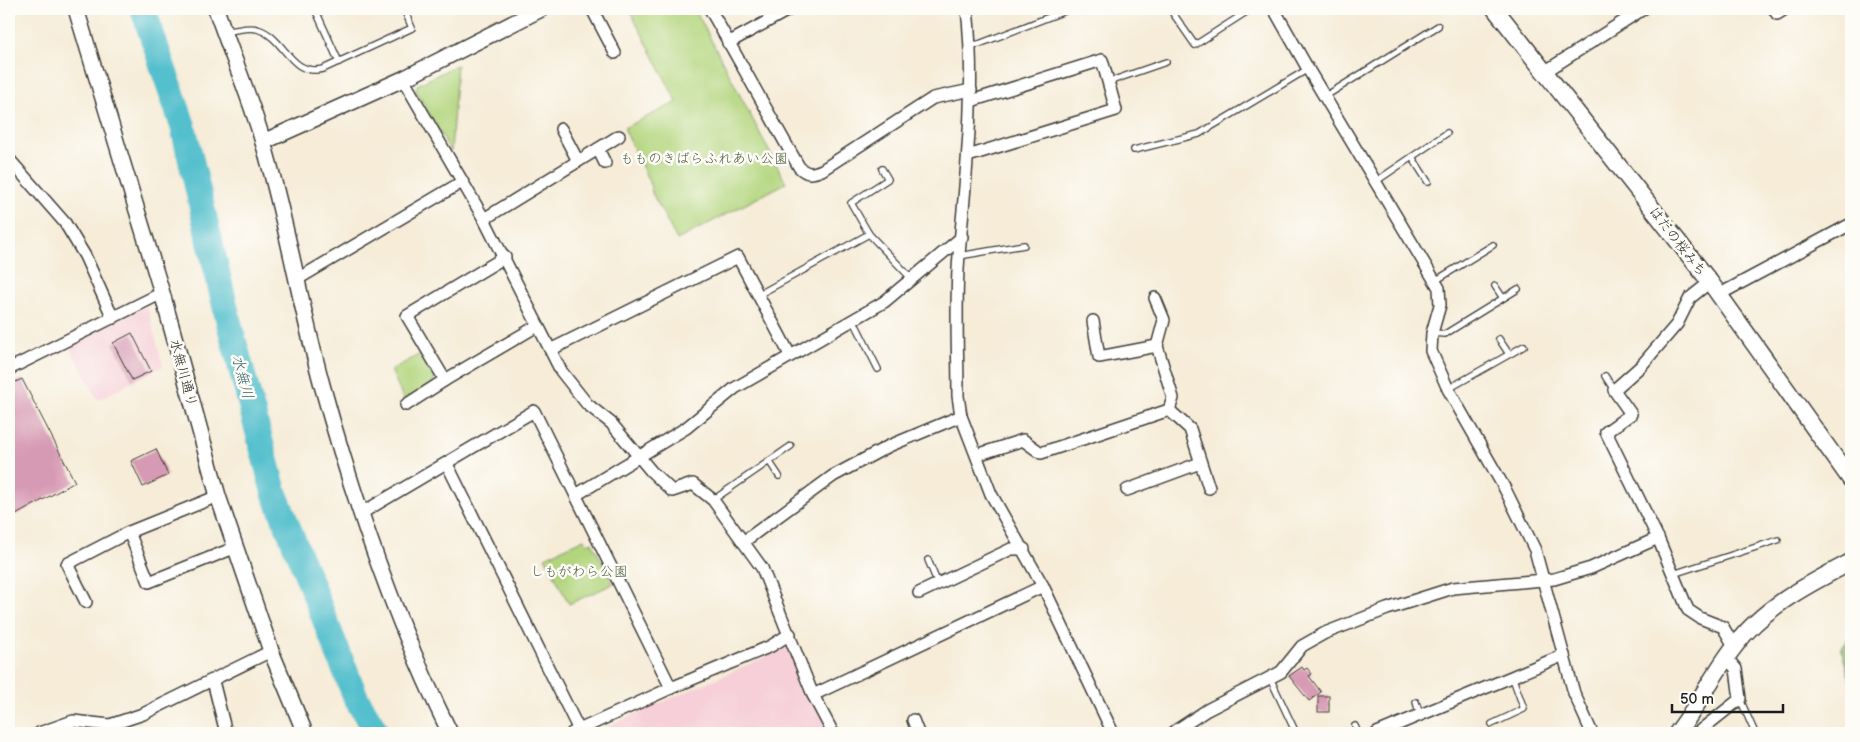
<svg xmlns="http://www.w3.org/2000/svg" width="1860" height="742" viewBox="0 0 1860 742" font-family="'Balsamiq Sans','Klee One',sans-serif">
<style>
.built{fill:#f6cfd8}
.green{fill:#b2d57d;stroke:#67784c}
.forest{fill:#8db66c;stroke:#546944}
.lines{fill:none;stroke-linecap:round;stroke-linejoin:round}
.river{stroke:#54c0cd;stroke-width:26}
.building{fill:#d79ab4}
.service-casing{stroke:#3d3b38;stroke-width:8}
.minor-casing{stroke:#3d3b38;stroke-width:14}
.tertiary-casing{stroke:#3d3b38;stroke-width:18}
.secondary-casing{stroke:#3d3b38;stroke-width:19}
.service{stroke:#fff;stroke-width:5.5}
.minor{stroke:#fff;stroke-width:11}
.tertiary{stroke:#fff;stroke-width:15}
.secondary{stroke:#fff;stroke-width:16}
.labels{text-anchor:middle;stroke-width:5;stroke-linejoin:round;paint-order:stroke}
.park-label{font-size:14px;fill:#505d3e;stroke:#fdfcf7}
.street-label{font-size:14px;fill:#1c1c1c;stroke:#fdfcf7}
.water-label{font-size:15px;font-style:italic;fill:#325e63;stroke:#fdfcf7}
</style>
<rect width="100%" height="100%" fill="#fdfcf7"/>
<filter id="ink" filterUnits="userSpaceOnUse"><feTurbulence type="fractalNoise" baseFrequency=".02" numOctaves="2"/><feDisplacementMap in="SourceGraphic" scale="10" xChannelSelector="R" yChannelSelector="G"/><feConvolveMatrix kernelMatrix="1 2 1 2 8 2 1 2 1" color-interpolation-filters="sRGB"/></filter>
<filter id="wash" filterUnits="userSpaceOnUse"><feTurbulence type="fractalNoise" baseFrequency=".0096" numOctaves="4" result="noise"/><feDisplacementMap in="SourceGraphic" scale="20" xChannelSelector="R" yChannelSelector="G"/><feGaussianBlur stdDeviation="1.12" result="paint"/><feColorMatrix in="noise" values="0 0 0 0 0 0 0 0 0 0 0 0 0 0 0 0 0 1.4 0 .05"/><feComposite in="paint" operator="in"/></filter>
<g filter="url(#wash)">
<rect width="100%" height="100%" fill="#f6ecd8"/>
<g class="built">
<polygon points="147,306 163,366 98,400 71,350 74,342"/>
<polygon points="788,647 830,733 592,733"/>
</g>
<g class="green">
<polygon points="629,9 695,9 786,183 677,240 652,193 650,184 624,128 677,102"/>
<polygon points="457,65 451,152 416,91 417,85"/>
<polygon points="422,353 436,375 433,383 404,400 391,370"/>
<polygon points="584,539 587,544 592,542 613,584 569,604 545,557"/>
</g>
<polygon class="forest" points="1851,635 1851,684 1841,649"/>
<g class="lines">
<polyline class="river" points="143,9 183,126 229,323 274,492 356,698 377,733"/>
</g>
<g id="blocks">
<g class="building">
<polygon points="132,333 151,371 132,380 113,343"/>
<polygon points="22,379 75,482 14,516 13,514 9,516 9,385"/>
<polygon points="156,449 168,475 143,487 131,461"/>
<polygon points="1302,667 1304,670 1307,668 1312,674 1309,676 1321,692 1309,701 1289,676"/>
<rect x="1318" y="696" width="11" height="16"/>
</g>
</g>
</g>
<g filter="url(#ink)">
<use href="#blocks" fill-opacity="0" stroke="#3d3b38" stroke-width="1"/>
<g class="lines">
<g class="service-casing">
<g id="service">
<polyline points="315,9 339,62"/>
<polyline points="1170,9 1195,45 1251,9"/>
<path d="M226,31C235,31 249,26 257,29C286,37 289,77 323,69L412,28L404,9"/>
<polyline points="971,45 979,44 1070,9"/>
<polyline points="1108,82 1166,62"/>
<polyline points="1324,97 1438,26"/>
<polyline points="1134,150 1199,134 1308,69"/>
<polyline points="1412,157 1428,182"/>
<polyline points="882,169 888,179 851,203 869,234 911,278"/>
<polyline points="1375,182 1447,133"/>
<polyline points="959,256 1024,245"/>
<polyline points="1435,281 1493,245"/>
<polyline points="1495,286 1503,298"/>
<polyline points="758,295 869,234"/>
<polyline points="853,319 878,369"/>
<polyline points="1432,333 1445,334 1518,289"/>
<polyline points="1499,339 1509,354"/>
<polyline points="1605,376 1614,390"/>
<polyline points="1448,389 1524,346"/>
<polyline points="769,461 779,476"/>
<polyline points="713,500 791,446"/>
<polyline points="928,560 938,584"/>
<polyline points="1673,574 1778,540"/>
<polyline points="1270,678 1296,733"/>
<polyline points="1740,699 1755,733"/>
<polyline points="1416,702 1420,715"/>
<polyline points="1492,724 1524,709 1512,676"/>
<polyline points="1355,726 1358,733"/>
</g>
</g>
<g class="minor-casing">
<g id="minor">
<polyline points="592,9 615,53"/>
<path d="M710,9L799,167C807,175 812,174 822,170L933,98L971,90"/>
<path d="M967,9C976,91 966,173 959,255C955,301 958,349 958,396L961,416L991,494L1043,586L1113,733"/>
<polyline points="1274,9 1308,69 1439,288 1440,305 1432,333 1431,351 1448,389 1505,489 1535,550 1574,693 1592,733"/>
<polyline points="1774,9 1777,14 1785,9"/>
<polyline points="728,43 790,9"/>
<polyline points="1546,71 1643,9"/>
<polyline points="403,79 484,219 561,371 587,404 611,423 651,471 672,491 693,484 713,500 762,568 813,695 833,733"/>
<polyline points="561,129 578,161"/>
<polyline points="598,149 605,163"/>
<polyline points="968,156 1116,110 1102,60 971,101"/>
<polyline points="9,159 65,223 85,256 113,318"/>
<polyline points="484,219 619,136"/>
<polyline points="505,257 407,316 445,380 537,326"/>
<polyline points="296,280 462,182"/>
<polyline points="1710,282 1690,298 1677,324 1641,366 1614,390 1631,414 1606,432 1658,538 1688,610 1700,618 1723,627 1734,646"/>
<polyline points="1720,294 1851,224"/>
<polyline points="1155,298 1164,320 1157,346 1173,398 1169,410"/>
<polyline points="1093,321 1099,357 1157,346"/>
<polyline points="552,349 738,257 790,355"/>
<polyline points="9,369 162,293"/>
<polyline points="406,405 445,380"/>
<polyline points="1169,410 1190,429 1209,488"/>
<polyline points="977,455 1023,440 1041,453 1169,410"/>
<polyline points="447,464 579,730"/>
<polyline points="1127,490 1200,463"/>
<polyline points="576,495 686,428 735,388 884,302 962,237"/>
<polyline points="360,514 534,411 671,688"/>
<polyline points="129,532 149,582 234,548"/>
<polyline points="743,542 833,476 889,446 961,416"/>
<polyline points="919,593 1011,549 1024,549"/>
<polyline points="86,602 67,564 129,532 218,496"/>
<polyline points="213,681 226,733"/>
<polyline points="813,695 1043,586"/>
<polyline points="913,720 918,733"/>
<polyline points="39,733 73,721 110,725 143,714 271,651"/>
<polyline points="572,733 671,688 771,646 790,634"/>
<polyline points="1172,733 1207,710 1281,672 1302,646 1325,633 1387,609 1453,588 1554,579 1591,568 1658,538"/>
<polyline points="1377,733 1564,655"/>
<polyline points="1697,733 1740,699 1736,669 1727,658"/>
</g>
</g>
<g class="tertiary-casing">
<g id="tertiary">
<polyline points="76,9 162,293 218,496 271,651 305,733"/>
<path d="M216,9C231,53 250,97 263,142C287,222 300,305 322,385C355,505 395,621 450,733"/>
<polyline points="263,142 403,79 541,9"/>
</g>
</g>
<g class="secondary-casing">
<g id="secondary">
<polyline points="1495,9 1710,282 1851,480"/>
<path d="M1677,733C1698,706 1713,674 1734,647C1763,607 1809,584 1851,562"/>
</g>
</g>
<use href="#service" class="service"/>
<use href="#minor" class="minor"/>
<use href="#tertiary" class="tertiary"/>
<use href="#secondary" class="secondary"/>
</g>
</g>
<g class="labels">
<g class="park-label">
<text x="704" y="163">もものきばらふれあい公園</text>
<text x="579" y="576">しもがわら公園</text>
</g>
<g class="street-label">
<text transform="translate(1678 241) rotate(52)" y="5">はだの桜みち</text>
<text transform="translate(184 373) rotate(75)" y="5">水無川通り</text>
</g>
<g class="water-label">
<text transform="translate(243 377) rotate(75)" y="5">水無川</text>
</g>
</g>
<rect width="1860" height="742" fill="none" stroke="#fdfcf7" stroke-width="30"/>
<path d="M1672 704v8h111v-8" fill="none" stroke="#1c1c1c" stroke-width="2.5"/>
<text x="1680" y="704" font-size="15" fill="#1c1c1c" stroke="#fdfcf7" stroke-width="4" paint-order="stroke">50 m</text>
</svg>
